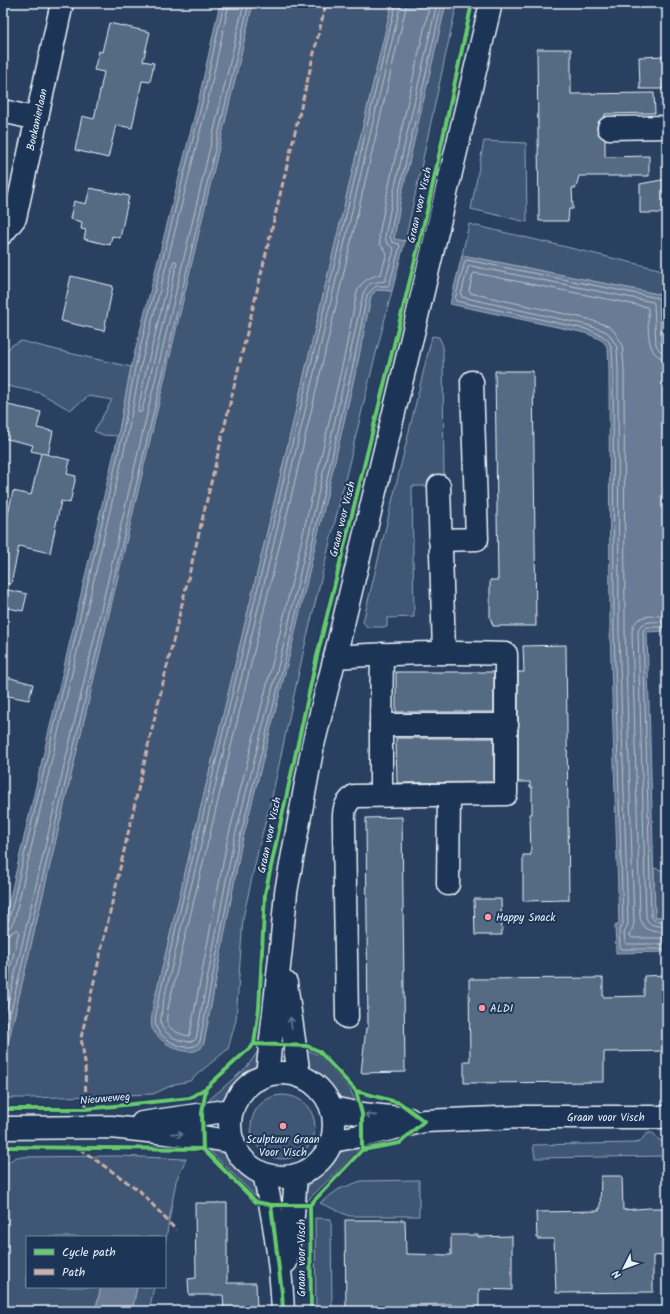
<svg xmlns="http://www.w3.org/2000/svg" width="670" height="1314" viewBox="0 0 670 1314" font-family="Kalam,sans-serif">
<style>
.green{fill:#415774;stroke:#94a4b6}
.water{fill:#6b7c95;stroke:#9dabbd}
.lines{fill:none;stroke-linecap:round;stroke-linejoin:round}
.shore{stroke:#b6c2d0;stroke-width:1}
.building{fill:#556a83;stroke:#e8f1f8}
.street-casing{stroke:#e8f1f8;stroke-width:25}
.secondary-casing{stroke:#e8f1f8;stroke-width:25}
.street{stroke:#1d3557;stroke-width:22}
.secondary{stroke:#1d3557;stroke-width:22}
.quiet{stroke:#cab0a6;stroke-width:3;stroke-dasharray:6 3;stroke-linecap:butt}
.cycleway-casing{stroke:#1d3557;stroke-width:6}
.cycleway{stroke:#67ca6e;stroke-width:4}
.oneway{stroke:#64778f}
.poi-dot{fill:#ff9aa2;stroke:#1d3557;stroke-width:1.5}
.labels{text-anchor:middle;stroke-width:4;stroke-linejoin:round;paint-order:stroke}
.street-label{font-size:11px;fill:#e8f1f8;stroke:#1d3557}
.poi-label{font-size:11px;fill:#e8f1f8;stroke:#1d3557;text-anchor:start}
</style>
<rect width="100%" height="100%" fill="#294061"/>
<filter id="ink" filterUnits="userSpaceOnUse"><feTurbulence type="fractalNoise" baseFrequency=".025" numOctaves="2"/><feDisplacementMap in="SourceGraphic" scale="8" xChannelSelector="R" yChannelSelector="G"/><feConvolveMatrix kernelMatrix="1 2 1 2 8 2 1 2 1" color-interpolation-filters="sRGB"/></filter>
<g filter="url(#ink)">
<g class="green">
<path d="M253,3H392L273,507L153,1006C152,1027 150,1030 167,1044L204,1043L241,846L293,641L358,361L371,296L377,290L392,291L372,369L304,649L272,797L260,842L243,918L236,1020L228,1049L200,1072L190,1081L175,1084L153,1094L32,1098H3V1052L8,1043Z"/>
<polygon points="446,3 457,3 405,241 394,239 401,197"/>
<polygon points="484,141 526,143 527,222 471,209"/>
<polygon points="469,224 667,271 667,365 663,295 462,255"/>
<polygon points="432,336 439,337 443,346 444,486 412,486 414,617 387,618 387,627 367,627 363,622"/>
<polygon points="21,341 69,353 131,367 118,436 103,435 94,431 112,400 89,396 70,410 40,393 3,385 3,355 12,345"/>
<polygon points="654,868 667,872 667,917 655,917"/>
<polygon points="258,1051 263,1051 259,1066 227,1096 216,1103 208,1104 210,1099 247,1067"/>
<polygon points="310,1051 319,1055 350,1089 357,1105 344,1100 312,1071 303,1052"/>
<circle cx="283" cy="1127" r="32"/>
<polygon points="650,1133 653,1133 659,1140 667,1143 667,1156 535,1158 533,1145 635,1143 640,1142 646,1134"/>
<polygon points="355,1145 358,1149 355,1154 308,1200 304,1201 302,1197 312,1180 327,1167 338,1154"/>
<polygon points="208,1147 224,1153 239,1169 253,1181 260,1190 259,1200 210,1151"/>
<polygon points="119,1156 186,1159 176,1181 165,1244 165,1237 27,1237 27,1287 101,1287 95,1311 3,1311 3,1170 7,1163 16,1157"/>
<polygon points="419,1180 419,1216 349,1216 320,1203 339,1189 361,1181"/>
<polygon points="315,1218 331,1219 332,1311 316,1311"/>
<polygon points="137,1287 154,1287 149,1311 132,1311"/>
</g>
<g class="water">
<polygon points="220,3 253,3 8,1043 3,1052 3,927 118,436 131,367 199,98"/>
<path d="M392,3H446L401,197L394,239L405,241L392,291L377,290L371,296L358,361L293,641L241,846L204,1043C203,1044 202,1047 201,1048C187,1059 158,1042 152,1028C150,1022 153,1012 153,1006L273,507Z"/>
<path d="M462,255L663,295L667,402V631L647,632L655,917H667V952L616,953L615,925H619L610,631L609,368C608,343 609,342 585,333L450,304Z"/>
<polygon points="101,1287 137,1287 132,1311 95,1311"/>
</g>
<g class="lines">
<g class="shore">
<path d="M396,3L277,508L157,1006C157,1012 154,1020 156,1026C159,1040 191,1056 200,1041L238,845L290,640L354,361L367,295L376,286H389L400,246L399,244L392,242L390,237L398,196L442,3"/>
<path d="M401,3L282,509L162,1007C162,1012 160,1019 161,1024C163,1035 187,1047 196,1039L233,844L285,639L349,359L363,294C369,280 374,283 385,281L394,250L393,248L387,243L385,237L393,195L437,3"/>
<path d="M407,3L288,510L168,1008C168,1012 166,1018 167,1022C168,1030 182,1035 189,1036L190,1034L227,842L279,637L344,358L357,292C361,281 370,277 381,274L387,253L380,244L379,235L387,194L430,3"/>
<polygon points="174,261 176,261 177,263 142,411 140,413 138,410 146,370"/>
<path d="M667,347H663L661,344L659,300L658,298L467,260L465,261L455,299L456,301L586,329C612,338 612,341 613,368L614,631L623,924L619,930L620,947L622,949H667"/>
<polyline points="667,353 660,351 656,345 654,304 653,302 471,266 468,267 461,295 462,297 587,325 605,331 609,334 617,347 618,368 619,631 628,924 624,933 625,942 627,944 667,944"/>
<path d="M667,359C644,358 649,325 648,309L647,307L475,273L473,274L469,291L470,293L588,319L608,326L614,331L622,344L624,368L625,631L634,924L630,936L632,938H667"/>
<path d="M667,616C653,616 634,613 632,632L640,917C643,932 655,932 667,932"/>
<path d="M667,622C656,622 640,619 638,632L646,917C649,927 658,926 667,926"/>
<polyline points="667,627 647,627 644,629 643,632 651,916 655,921 667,921"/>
<polyline points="3,924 7,923 9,920 122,437 135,368 203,99 224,3"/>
<polyline points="3,929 10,927 14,921 127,438 140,369 208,100 229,3"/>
<polyline points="3,935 11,933 17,929 19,931 3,999"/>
<polyline points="3,1025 244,3"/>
<polyline points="3,1044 163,373 249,3"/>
</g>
</g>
<g class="building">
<polygon points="109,23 150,32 143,61 154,63 150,82 142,81 132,128 116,125 108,158 75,150 82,116 94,119 104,72 94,70 99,51 102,52"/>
<polygon points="537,49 571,49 571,94 654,93 655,113 605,114 605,117 598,122 597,128 599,135 605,139 605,157 649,156 649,176 579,176 576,188 572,188 573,209 569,209 568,221 539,221"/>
<polygon points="667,56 667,84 663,84 663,89 640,89 639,57"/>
<polygon points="667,179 667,213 640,213 640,184"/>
<polygon points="90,188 129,196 120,238 112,236 110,245 84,239 86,230 81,229 82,222 70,219 74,201 86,204"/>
<polygon points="71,276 113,286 104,331 61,321"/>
<polygon points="495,371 533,371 536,626 493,626 490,617 490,580 498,580"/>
<polygon points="3,404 41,412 37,428 53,431 48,455 31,451 33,445 3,438"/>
<polygon points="41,453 70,460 67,474 76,476 70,503 61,501 50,553 19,546 11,584 3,583 3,537 13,491 31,495"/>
<polygon points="3,589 27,594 23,611 3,607"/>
<polygon points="566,645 569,900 523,901 523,855 531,855 530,814 532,814 532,787 530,787 530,782 518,782 518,672 524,672 523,646"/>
<rect x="396" y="672" width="98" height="40"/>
<polygon points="3,676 33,684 29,700 3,695"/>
<polygon points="396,738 494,738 494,782 397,783"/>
<polygon points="402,817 405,1072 361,1073 366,1028 368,1028 366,818"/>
<polygon points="474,899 501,899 502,935 475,935"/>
<polygon points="667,975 667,1051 604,1052 604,1082 464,1083 464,1061 470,1061 469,979 603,978 603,997 644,996 644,976"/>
<polygon points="601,1176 622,1176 623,1210 649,1208 665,1208 665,1211 667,1211 667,1255 653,1256 653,1292 556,1293 554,1239 537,1239 536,1212 599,1211 598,1209 600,1209"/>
<polygon points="195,1203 227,1203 227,1283 256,1283 257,1311 224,1311 223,1295 189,1295 188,1279 196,1278"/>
<polygon points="345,1220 405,1220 406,1254 451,1255 451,1235 478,1235 478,1237 512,1236 512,1290 479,1289 479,1311 451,1311 451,1304 406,1305 406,1311 346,1311"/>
</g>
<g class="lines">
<g class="street-casing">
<g id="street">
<polyline points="3,111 37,119"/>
<polyline points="609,128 667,127"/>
<path id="s1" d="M3,233L15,218L62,3"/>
<polyline points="439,486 444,652"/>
<polyline points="440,540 477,539 472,382"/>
<path d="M335,657C392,653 449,652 506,654V794L354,796C342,807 344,812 344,828L347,1017"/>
<polyline points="381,725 507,725"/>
<polyline points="381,794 381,725 382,654"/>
<polyline points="448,884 449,795"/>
<polyline points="332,1108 362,1114 409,1119"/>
<path id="s2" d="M332,1141L370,1134L424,1121L522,1117H667"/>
</g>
</g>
<g class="secondary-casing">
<g id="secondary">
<polyline points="286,983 299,1076"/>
<circle cx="282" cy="1125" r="52"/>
<polyline points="267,1075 281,948 286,892 313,745 335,657 410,346 491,3"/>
<polyline points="142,1123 232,1110"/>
<polyline points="3,1128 111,1127 203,1137 233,1142"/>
<path d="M264,1174C274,1218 281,1265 283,1311"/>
<polyline points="286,1262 293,1215 296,1175"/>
</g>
</g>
<use href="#street" class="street"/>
<use href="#secondary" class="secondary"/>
<g class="quiet">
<polyline points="86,1109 85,1062 81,1038 152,729 326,3"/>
<polyline points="80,1149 140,1191 176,1230"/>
</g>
<g class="cycleway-casing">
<g id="cycleway">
<polyline points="254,1044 259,1008 265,894 317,656 427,211 472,3"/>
<polyline points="356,1091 400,1103 424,1121 400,1143 362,1150"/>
<polyline points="3,1109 86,1109 190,1098 206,1088 254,1044 307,1046 319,1051 356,1091 362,1114 362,1150 310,1205 271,1205 256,1202 203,1149 202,1113 206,1088"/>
<polyline points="3,1147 203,1149"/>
<polyline points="271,1205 282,1293 283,1311"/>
<polyline points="310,1205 311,1311"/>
</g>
</g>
<use href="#cycleway" class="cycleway"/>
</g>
<defs><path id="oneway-shaft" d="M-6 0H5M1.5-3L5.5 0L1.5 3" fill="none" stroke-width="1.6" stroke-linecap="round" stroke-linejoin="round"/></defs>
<g class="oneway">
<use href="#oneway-shaft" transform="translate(291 1023) rotate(-97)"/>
<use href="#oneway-shaft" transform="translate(371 1115) rotate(-174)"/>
<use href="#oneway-shaft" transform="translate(177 1134) rotate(6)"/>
</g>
</g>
<g class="poi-dot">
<circle cx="488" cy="917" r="4"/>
<circle cx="482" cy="1008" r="4"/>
<circle cx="283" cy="1126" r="4"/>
</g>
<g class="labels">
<g class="street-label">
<text dy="4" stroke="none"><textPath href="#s1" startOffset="120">Boekanierlaan</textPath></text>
<text transform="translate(419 205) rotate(-77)" y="4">Graan voor Visch</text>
<text transform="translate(342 519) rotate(-76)" y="4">Graan voor Visch</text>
<text transform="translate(269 835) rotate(-78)" y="4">Graan voor Visch</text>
<text transform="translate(105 1098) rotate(-5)" y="4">Nieuweweg</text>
<text dy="4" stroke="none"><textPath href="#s2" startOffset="276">Graan voor Visch</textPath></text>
<text transform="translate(301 1258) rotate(-90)" y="4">Graan voor Visch</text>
</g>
<g class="poi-label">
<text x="496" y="921">Happy Snack</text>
<text x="490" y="1012">ALDI</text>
<text x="283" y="1143" text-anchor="middle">Sculptuur Graan<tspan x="283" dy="13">Voor Visch</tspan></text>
</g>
</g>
<rect width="670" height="1314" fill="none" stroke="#1d3557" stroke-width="16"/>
<rect x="8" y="8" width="654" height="1298" fill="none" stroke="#e8f1f8" stroke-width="1.5" filter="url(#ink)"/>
<rect x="26" y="1236" width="140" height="52" fill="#1d3557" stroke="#6e8097"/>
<rect x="34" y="1249" width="20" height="6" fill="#67ca6e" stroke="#6e8097"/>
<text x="62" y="1256" font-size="12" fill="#e8f1f8">Cycle path</text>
<rect x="34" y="1269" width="20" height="6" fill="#cab0a6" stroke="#6e8097"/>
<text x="62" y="1276" font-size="12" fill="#e8f1f8">Path</text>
<g transform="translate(624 1268) rotate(228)" stroke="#1d3557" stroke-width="3" paint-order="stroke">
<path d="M0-3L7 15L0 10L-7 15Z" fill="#e8f1f8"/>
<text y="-6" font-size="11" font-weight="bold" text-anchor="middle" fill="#e8f1f8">N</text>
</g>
</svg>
